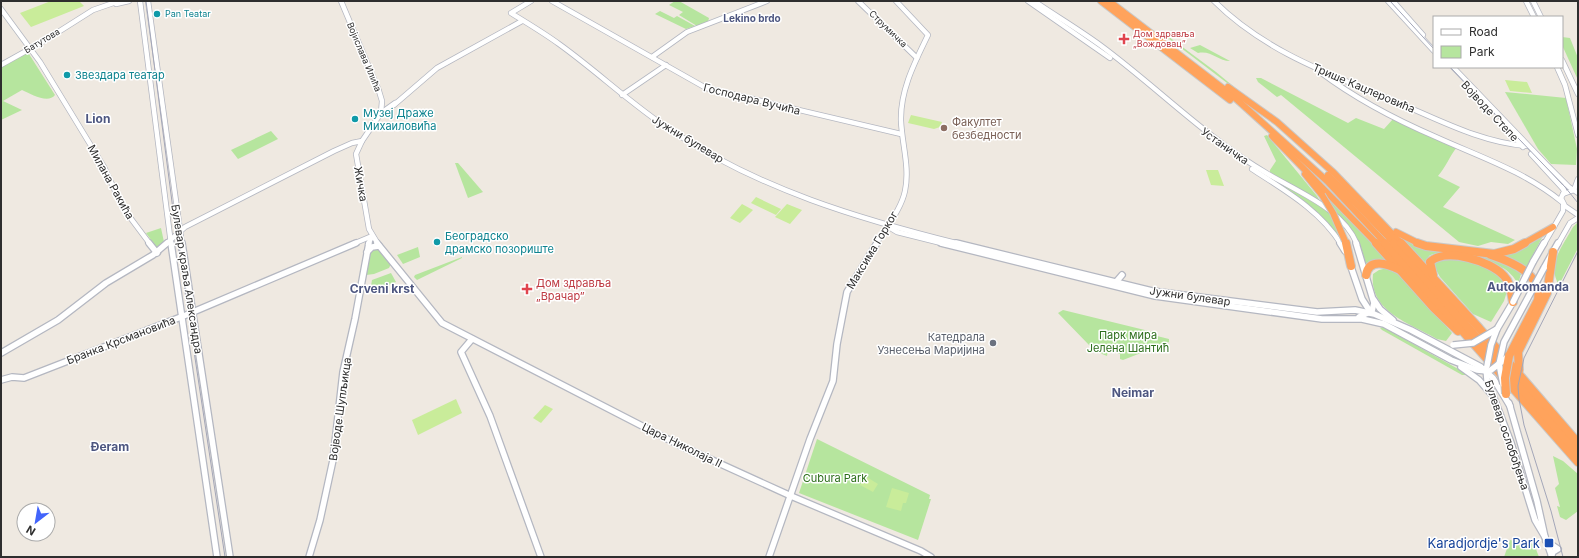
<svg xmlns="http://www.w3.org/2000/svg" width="1579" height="558" viewBox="0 0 1579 558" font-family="Inter,sans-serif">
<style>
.green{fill:#b6e59e}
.pitch{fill:#c9ec9a}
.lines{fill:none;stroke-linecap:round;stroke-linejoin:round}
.secondary-far1-casing{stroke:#b4b7c1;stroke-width:6}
.secondary-casing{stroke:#b4b7c1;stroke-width:8}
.highway-far1-casing{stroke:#c9c9c9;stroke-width:8}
.highway-casing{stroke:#c9c9c9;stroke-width:10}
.secondary-far1{stroke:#fff;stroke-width:4.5}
.secondary{stroke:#fff;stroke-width:5.5}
.highway-far1{stroke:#ffa35c;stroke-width:6}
.highway{stroke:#ffa35c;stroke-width:8}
.tram{stroke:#a3a6b8;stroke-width:1}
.secondary-bridge-casing{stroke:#b4b7c1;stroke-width:8;stroke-linecap:butt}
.highway-bridge-far1-casing{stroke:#c9c9c9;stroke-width:8;stroke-linecap:butt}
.highway-bridge-casing{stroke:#c9c9c9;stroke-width:10;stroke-linecap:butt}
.secondary-bridge{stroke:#fff;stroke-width:5.5}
.highway-bridge-far1{stroke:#ffa35c;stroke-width:6}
.highway-bridge{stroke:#ffa35c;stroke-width:8}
.culture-dot{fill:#0f9aa8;stroke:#fff;stroke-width:1.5}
.health-dot{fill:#e0444e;stroke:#fff;stroke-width:1.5}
.education-dot{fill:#8d6e63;stroke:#fff;stroke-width:1.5}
.worship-dot{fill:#6b7280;stroke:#fff;stroke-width:1.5}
.transit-dot{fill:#1a4fb4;stroke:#fff;stroke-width:1.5}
.labels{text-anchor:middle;stroke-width:3;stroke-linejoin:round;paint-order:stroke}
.far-culture-label{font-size:9px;fill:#0d838f;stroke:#fff;text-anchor:start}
.far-street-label{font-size:9px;fill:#2e2e2e;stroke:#fff}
.far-health-label{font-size:9px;fill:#be3a42;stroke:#fff;text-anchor:start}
.far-neighbourhood-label{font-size:10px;font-weight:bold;fill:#4d5680;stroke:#fff}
.culture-label{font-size:11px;fill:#0d838f;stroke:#fff;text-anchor:start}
.street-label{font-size:11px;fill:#2e2e2e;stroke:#fff}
.education-label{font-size:11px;fill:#785e54;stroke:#fff;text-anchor:start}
.health-label{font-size:11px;fill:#be3a42;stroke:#fff;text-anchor:start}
.park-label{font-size:11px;fill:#2c6e1b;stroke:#fff}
.worship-label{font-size:11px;fill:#5b616d;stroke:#fff;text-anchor:end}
.neighbourhood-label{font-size:12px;font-weight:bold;fill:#4d5680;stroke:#fff}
.near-transit-label{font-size:13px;fill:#164399;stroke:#fff;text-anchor:end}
</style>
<rect width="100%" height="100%" fill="#efe9e1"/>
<g class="green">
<polygon points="675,1 679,1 709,18 708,22 697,26 679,15 683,12 669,5"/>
<polygon points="660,11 674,18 677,16 695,26 686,29 655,14"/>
<polygon points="1165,34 1216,72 1256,105 1164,35"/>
<polygon points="1562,37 1570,38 1578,58 1578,80 1562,45"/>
<path d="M1200,45L1230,61C1218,61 1211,50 1198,53L1190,48Z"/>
<path d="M25,54H29L55,95C48,104 31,94 22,90L3,101L22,110L1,120V67Z"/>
<path d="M1256,78H1261L1348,123L1356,118L1384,129L1393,119L1457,147C1449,157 1446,167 1438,176L1460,187L1443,207L1515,240L1508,244L1491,242L1478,246L1459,242L1281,95L1277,97L1258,82Z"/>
<polygon points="1505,92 1566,98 1577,149 1576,165 1551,164 1538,149"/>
<polygon points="271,131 278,139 238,159 231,150"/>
<polygon points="1267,135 1317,196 1321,203 1270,173 1270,170 1276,161 1264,136"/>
<polygon points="1287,152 1395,264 1379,260 1366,265 1361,247 1346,222 1336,213"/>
<polygon points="455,163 458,163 483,192 468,198"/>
<path d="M1255,168L1316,204L1332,215L1343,242C1320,209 1287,190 1255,168Z"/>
<path d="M1578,222V248L1559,285C1546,264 1563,246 1573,227Z"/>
<polygon points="161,228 164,242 157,248 146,233"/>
<polygon points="1545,232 1525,270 1500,257"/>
<path d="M1401,237L1487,255L1522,271L1518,284C1514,277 1509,271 1501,267C1487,259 1443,247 1429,256L1427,261V266Z"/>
<polygon points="418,247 420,257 403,264 397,255"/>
<path d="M378,248L391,264L389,268L374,274L366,275L365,273C367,262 365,250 378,248Z"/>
<polygon points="462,257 462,258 417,280 414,277 415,275"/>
<polygon points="1447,258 1483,264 1500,274 1508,288 1504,301 1491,322 1473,314 1440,277 1434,266 1436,262"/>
<path d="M1387,268L1400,272L1452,333L1446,341L1437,339C1410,323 1369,312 1373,274L1379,270Z"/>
<polygon points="391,273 396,282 370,292 372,280"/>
<polygon points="1063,310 1157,333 1157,336 1169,339 1169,342 1123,360 1120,359 1120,354 1108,350 1107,356 1102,354 1097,348 1090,346 1058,313"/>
<polygon points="1383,327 1469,375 1462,375 1382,330 1380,328"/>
<polygon points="817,439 930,495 929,499 931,499 918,540 799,493"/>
<polygon points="1553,456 1563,461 1578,474 1578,511 1566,520 1560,517 1557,506 1560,507 1555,488 1559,484"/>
<polygon points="1510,540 1534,544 1539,557 1504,557"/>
</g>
<g class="pitch">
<polygon points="51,1 79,1 84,6 31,27 20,13"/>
<polygon points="1505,80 1527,82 1532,93 1510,91"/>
<polygon points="911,115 942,122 940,127 934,129 908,123"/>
<polygon points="1206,170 1218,170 1224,186 1211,185"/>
<polygon points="756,197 781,209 776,215 751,203"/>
<polygon points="742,204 753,210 740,223 730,218"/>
<polygon points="787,204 802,210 790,224 775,217"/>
<polygon points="456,399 462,413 418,435 412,420"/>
<polygon points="545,405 553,409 541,423 533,418"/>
<polygon points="865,476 878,484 873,492 860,485"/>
<polygon points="892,488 909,493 906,503 903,503 901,511 886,507"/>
</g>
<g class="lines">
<g class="secondary-far1-casing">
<g id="secondary-far1">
<polyline points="140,1 171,244"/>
<polyline points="148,1 182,244"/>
<polyline points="341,1 379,91 382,101 381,113"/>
<path d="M531,1L511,13C527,23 544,33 559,44C598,72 632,105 672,131C759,189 859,219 960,244"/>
<polyline points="552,1 706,88 901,134"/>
<polyline points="858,1 917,58"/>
<polyline points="1028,1 1110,58"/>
<path d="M1034,1C1056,16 1078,29 1100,45C1157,87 1206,138 1268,174C1298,192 1343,209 1357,244"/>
<path d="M1214,1C1266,53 1335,76 1401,104C1441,121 1483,143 1527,146"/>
<polyline points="1388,1 1434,51"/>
<polyline points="1393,1 1423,35"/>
<polyline points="1526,1 1534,17"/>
<polyline points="1533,1 1541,17"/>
<polyline points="116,4 129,1"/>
<polyline points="1,9 40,62 104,167 123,208 150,244"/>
<polyline points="652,57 687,32 767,1"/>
<polyline points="1562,60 1578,94"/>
<polyline points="1,65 44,41 93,10 119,1"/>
<polyline points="1453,67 1547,165 1569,187 1578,193"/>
<polyline points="1557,67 1565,85 1578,135"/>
<path d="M1320,72C1356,99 1394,119 1436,137C1480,157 1524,171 1562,202"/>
<polyline points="622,95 666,65"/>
<polyline points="394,105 437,68 522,21"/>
<polyline points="1511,133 1523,147"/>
<polyline points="1531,154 1564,190"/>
<path d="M1252,169C1284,190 1320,210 1341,244"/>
<polyline points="1563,187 1564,192 1561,198 1565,206 1578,215"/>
<polyline points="1563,194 1574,190 1578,179"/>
<polyline points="887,226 897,232 945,244"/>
<polyline points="166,244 185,227 334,151 352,143 362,141"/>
<polyline points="353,244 372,236"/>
<polyline points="368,244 372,237"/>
<polyline points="378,244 369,229 356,154 362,141 381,113 395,103"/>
<path d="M876,244C886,227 901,210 905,191C910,168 902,144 901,121C900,90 915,62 928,35L896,1"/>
<polyline points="1544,244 1563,211 1563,205"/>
<polyline points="1558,244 1570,223 1578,218"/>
</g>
</g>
<g class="secondary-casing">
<g id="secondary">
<polyline points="149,243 157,253"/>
<polyline points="171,243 217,557"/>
<polyline points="182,243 230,557"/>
<polyline points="377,243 442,323 679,445 791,496 921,551 931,557"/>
<polyline points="941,243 1155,296 1322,319 1362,319 1384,324 1451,360 1477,370 1487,371"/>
<polyline points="956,243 1152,291 1317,312 1355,310 1374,314 1411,330 1481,367 1493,378 1510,406"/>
<polyline points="1340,243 1345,251"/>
<polyline points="1356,243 1374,303 1372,311 1359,317"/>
<polyline points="367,252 372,247 379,246"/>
<polyline points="1533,262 1544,243"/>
<polyline points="1350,264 1362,299 1371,313"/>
<polyline points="1544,268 1558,243"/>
<polyline points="1116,282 1122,275"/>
<polyline points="1374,300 1380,309 1393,320"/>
<polyline points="1497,329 1513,302"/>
<polyline points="472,339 461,352 490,416 541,557"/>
<polyline points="1,353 58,320 106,283 153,255 167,243"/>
<polyline points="1461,367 1479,380 1492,395"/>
<polyline points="1486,368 1487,380 1511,443 1535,520 1545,537 1552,557"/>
<polyline points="1,380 12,377 24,378 186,315 356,243"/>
<polyline points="1509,403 1537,501 1545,537"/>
<polyline points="1546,541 1558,549 1553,552 1551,557"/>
<polyline points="309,557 320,520 333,460 343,372 355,319 369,243"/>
<polyline points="769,557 810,439 833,381 837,344 847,292 877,243"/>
</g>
</g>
<g class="highway-far1-casing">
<g id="highway-far1">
<polyline points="1101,1 1230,100"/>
<polyline points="1109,1 1234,97 1327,181 1386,244"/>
<polyline points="1228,87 1277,122 1334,173 1402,244"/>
<polyline points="1272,136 1377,244"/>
<polyline points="1305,174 1322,195"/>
<polyline points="1328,175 1395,244"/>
<polyline points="1396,232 1420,244"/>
<polyline points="1345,241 1346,244"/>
<polyline points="1523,244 1553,227"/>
</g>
</g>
<g class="highway-casing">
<g id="highway">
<polyline points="1346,243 1351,266"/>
<polyline points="1376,243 1434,308 1458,331"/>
<polyline points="1385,243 1578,462"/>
<polyline points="1394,243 1578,453"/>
<polyline points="1401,243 1479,328 1578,443"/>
<polyline points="1417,243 1426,246 1494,254 1514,249 1525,243"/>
<path d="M1491,255C1512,262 1542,274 1538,300L1509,356"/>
<path d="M1366,275C1369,257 1388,264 1400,270"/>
<path d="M1433,275L1430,262C1446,247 1491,261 1504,276C1511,283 1511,293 1513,302"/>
<polyline points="1519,370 1518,352 1547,293 1553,252"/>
</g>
</g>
<use href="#secondary-far1" class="secondary-far1"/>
<use href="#secondary" class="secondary"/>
<use href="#highway-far1" class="highway-far1"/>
<use href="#highway" class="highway"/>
<g class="tram">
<polyline points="146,1 175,225 225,557"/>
<polyline points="1390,1 1434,49"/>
<polyline points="1450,67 1565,187 1578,203"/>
<polyline points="1563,557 1551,511 1524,425 1519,399 1518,386 1524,358 1578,251"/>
</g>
<g class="secondary-bridge-casing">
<g id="secondary-bridge">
<polyline points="1513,302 1533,262"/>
<polyline points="1453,345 1473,343 1497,329"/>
<polyline points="1487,366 1491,345 1497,329"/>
<polyline points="1491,370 1509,356"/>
<polyline points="1503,384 1499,364 1504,342 1544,268"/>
</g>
</g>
<g class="highway-bridge-far1-casing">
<polyline id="highway-bridge-far1" points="1322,195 1333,213 1345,241"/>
</g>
<g class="highway-bridge-casing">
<polyline id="highway-bridge" points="1506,394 1505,378 1509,356"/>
</g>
<use href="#secondary-bridge" class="secondary-bridge"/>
<use href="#highway-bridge-far1" class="highway-bridge-far1"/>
<use href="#highway-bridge" class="highway-bridge"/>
</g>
<g class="culture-dot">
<circle cx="157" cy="14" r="4"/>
<circle cx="67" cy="75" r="4"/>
<circle cx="355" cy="119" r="4"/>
<circle cx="437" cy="242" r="4"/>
</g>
<g class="health-dot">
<path d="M1122 33h4v4h4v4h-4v4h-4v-4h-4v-4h4z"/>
<path d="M525 283h4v4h4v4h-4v4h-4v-4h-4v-4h4z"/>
</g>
<circle class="education-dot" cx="944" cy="128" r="4"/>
<circle class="worship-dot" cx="993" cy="343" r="4"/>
<rect class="transit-dot" x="1544" y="538" width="10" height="10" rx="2"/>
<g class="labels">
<g class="far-culture-label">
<text x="165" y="17">Pan Teatar</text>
</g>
<g class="far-street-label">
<text transform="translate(888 29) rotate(44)" y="3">Струмичка</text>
<text transform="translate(42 41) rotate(-31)" y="3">Батутова</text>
<text transform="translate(364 57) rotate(67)" y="3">Војислава Илића</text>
</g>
<g class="far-health-label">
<text x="1133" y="37">Дом здравља<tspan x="1133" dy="10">„Вождовац”</tspan></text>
</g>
<g class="far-neighbourhood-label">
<text x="752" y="22">Lekino brdo</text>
</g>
<g class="culture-label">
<text x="75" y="79">Звездара театар</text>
<text x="363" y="117">Музеј Драже<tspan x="363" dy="13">Михаиловића</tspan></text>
<text x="445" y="240">Београдско<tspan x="445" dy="13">драмско позориште</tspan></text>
</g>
<g class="street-label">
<text transform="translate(1364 88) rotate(23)" y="4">Трише Кацлеровића</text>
<text transform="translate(752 99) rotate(14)" y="4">Господара Вучића</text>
<text transform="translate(1490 111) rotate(47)" y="4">Војводе Степе</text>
<text transform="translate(688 139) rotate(31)" y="4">Јужни булевар</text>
<text transform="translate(1225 146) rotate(35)" y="4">Устаничка</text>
<text transform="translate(111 182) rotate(61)" y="4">Милана Ракића</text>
<text transform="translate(361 184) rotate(80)" y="4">Жичка</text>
<text transform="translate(872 250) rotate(-59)" y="4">Максима Горког</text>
<text transform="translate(187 279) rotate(81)" y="4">Булевар краља Александра</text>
<text transform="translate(1190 296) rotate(8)" y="4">Јужни булевар</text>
<text transform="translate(121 340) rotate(-21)" y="4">Бранка Крсмановића</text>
<text transform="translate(340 409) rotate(-82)" y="4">Војводе Шупљикца</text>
<text transform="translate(1507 435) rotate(71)" y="4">Булевар ослобођења</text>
<text transform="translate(682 445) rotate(26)" y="4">Цара Николаја II</text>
</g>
<g class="education-label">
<text x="952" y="126">Факултет<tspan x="952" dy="13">безбедности</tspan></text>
</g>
<g class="health-label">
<text x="536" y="287">Дом здравља<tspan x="536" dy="13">„Врачар”</tspan></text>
</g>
<g class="park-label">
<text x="1128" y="339">Парк мира<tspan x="1128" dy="13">Јелена Шантић</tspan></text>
<text x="835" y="482">Cubura Park</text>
</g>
<g class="worship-label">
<text x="985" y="341">Катедрала<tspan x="985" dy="13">Узнесења Маријина</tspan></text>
</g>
<g class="neighbourhood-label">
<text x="98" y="123">Lion</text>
<text x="1528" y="291">Autokomanda</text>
<text x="382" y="293">Crveni krst</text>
<text x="1133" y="397">Neimar</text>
<text x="110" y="451">Đeram</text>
</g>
<g class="near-transit-label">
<text x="1540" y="548">Karadjordje's Park</text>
</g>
</g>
<rect width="1579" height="558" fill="none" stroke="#2e2e2e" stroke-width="4"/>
<rect x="1433" y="16" width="130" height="52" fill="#ffffff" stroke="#ababab"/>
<rect x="1441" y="29" width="20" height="6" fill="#ffffff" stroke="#ababab"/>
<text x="1469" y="36" font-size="12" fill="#2e2e2e">Road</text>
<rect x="1441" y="46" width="20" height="12" fill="#b6e59e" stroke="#ababab"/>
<text x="1469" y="56" font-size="12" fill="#2e2e2e">Park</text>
<g transform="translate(36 522) rotate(211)"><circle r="19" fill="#ffffff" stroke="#ababab"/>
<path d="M0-3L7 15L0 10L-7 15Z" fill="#4264fb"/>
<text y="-6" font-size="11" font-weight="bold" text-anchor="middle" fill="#2e2e2e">N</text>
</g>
</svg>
